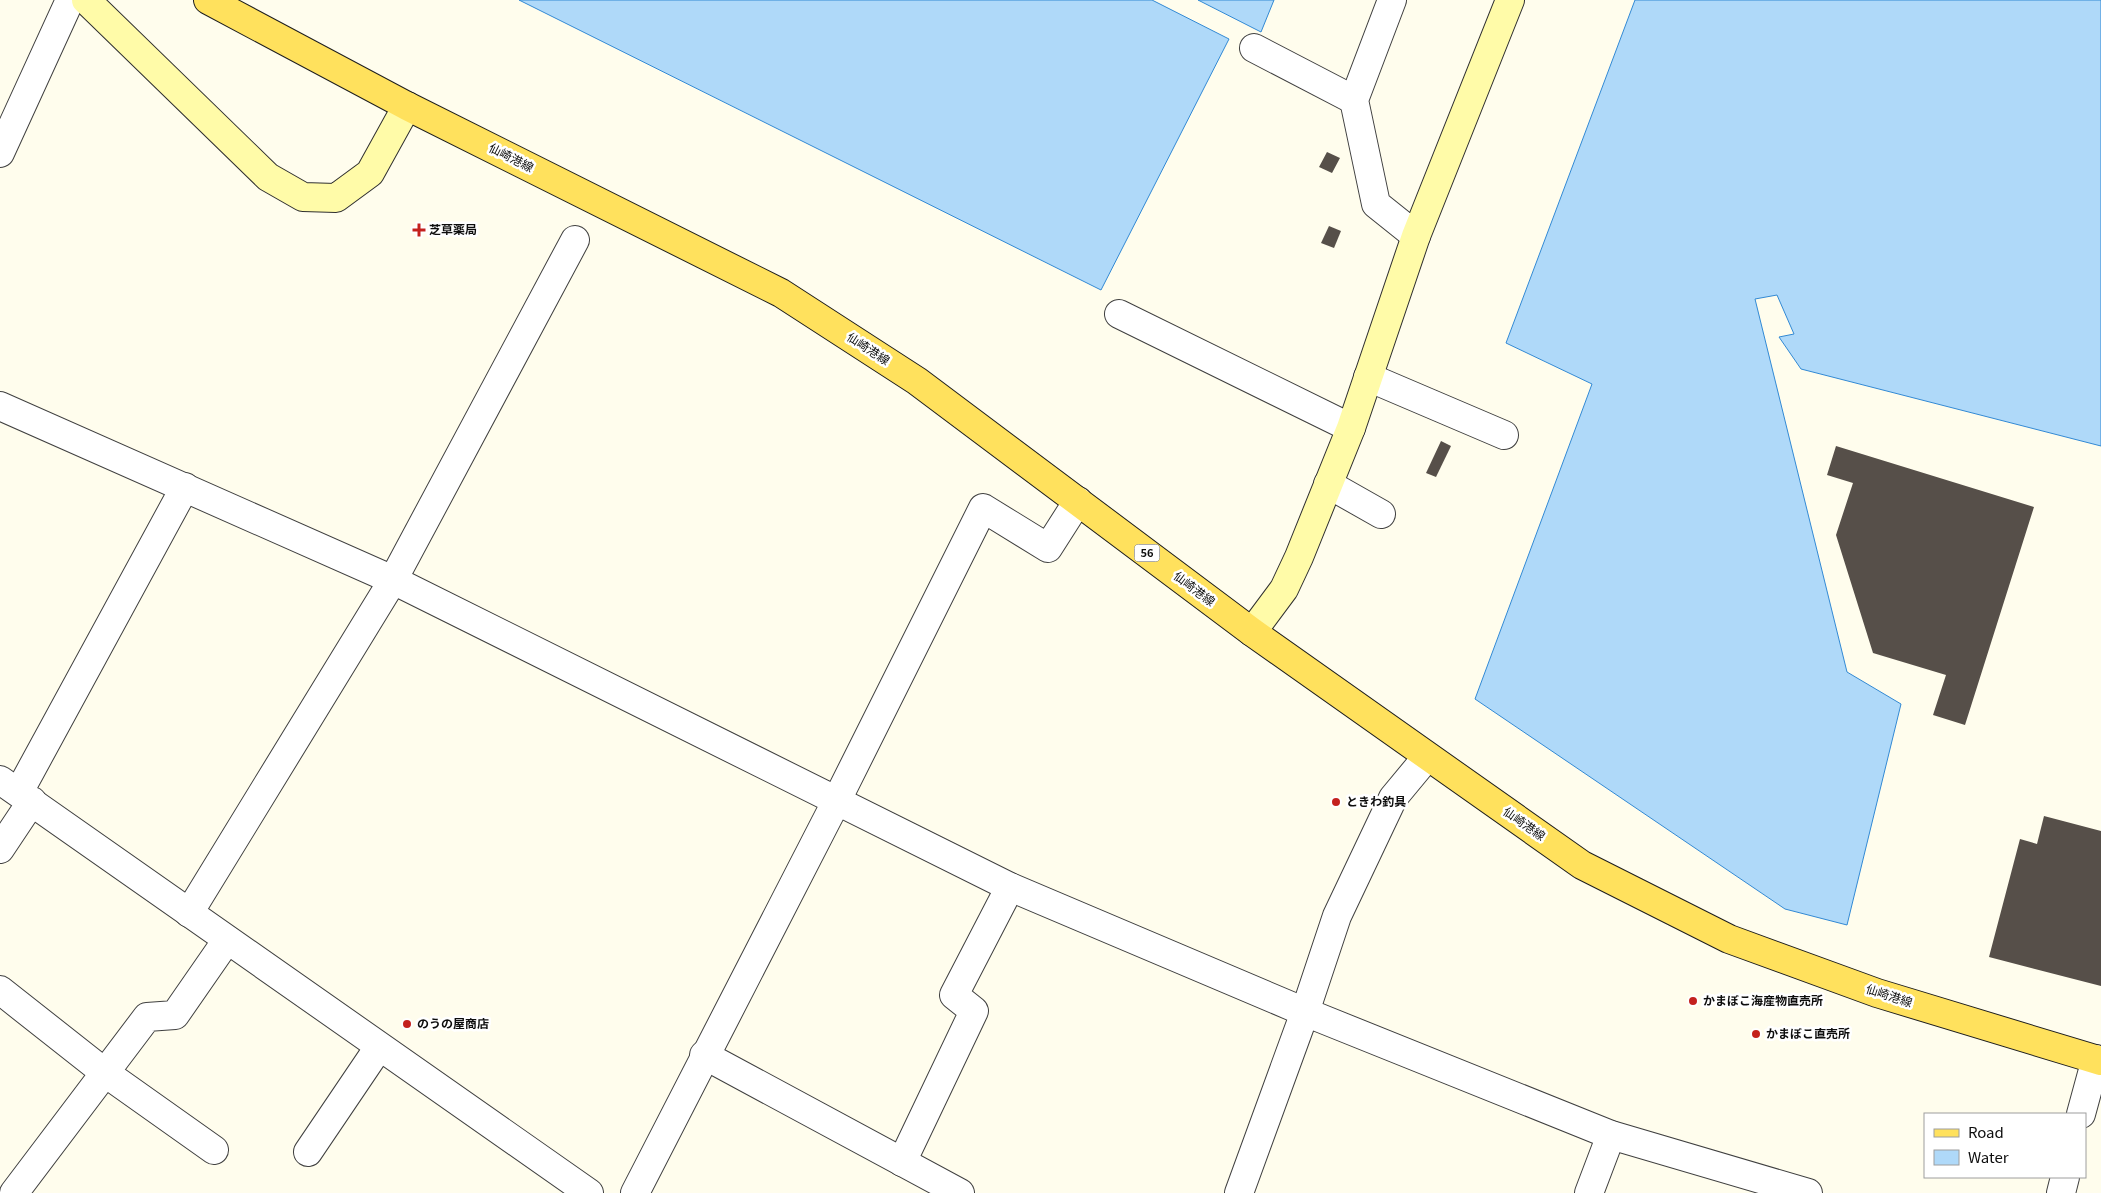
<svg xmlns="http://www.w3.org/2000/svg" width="2101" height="1193" viewBox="0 0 2101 1193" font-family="Georgia,'Noto Sans JP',serif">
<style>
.water{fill:#afd9f9;stroke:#3289d4}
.building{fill:#564f49}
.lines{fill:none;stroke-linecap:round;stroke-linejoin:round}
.street-casing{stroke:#404040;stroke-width:30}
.secondary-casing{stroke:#2f2f2f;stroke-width:30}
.primary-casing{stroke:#1e1e1e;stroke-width:30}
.street{stroke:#fff;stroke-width:28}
.secondary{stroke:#fffba8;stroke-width:28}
.primary{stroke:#ffe15d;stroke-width:28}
.poi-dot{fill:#c4211e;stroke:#fff;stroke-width:2}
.labels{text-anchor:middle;stroke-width:5;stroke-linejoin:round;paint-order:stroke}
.shield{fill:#fff;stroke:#565656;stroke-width:1}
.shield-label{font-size:11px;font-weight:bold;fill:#0d0d0d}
.street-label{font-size:12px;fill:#0d0d0d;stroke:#fff}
.poi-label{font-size:12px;font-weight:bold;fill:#0d0d0d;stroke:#fff;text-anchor:start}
</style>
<rect width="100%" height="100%" fill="#fffded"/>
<g class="water">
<polygon points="519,0 1152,0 1229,39 1101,290"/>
<polygon points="1198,0 1274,0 1261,32"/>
<polygon points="1635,0 2101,0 2101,446 1801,369 1779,337 1794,334 1777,295 1755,299 1847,672 1901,704 1847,925 1785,909 1475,699 1592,384 1506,343"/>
</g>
<g class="building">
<polygon points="1327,152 1340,158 1332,173 1319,167"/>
<polygon points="1329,226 1341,231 1334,248 1321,243"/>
<polygon points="1441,441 1451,446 1436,477 1426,473"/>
<polygon points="1836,446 2034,507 1965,725 1933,715 1946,675 1873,653 1836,535 1853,483 1827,475"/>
<polygon points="2044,816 2101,831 2101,986 1989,957 2020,839 2037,844"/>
</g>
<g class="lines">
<g class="street-casing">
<g id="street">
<polyline points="1392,0 1354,100 1376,204 1416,236"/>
<polyline points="1254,48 1354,100"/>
<polyline points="0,153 70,0"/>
<polyline points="1119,314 1351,428"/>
<polyline points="1368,377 1504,435"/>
<polyline points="0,406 393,580 1010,887 1305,1012 1611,1135 1808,1193"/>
<polyline points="1328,484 1381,514"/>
<polyline points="0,780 589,1193"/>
<polyline points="19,792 185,487"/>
<polyline points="0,849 32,801"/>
<polyline points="189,913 393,580 575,240"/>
<polyline points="0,990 104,1072 214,1150"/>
<polyline points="704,1055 960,1193"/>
<polyline points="2081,1114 2096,1059"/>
<polyline points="308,1152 379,1047"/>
<polyline points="902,1162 974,1011 954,995 1010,887"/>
<polyline points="14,1193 147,1017 175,1015 227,940"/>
<polyline points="635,1193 836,802 983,508 1048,548 1078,501"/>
<polyline points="1239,1193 1305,1012 1337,916 1393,798 1427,757"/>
<polyline points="1589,1193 1611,1135"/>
<polyline points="2061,1193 2065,1177"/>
</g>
</g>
<g class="secondary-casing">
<g id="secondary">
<polyline points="86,0 268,177 303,197 336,198 370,173 407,106"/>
<polyline points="1252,632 1284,589 1299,557 1351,428 1416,236 1510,0"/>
</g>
</g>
<g class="primary-casing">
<polyline id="primary" points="208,0 407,106 781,293 917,381 1252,632 1582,865 1729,939 1877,993 2101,1061"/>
</g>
<use href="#street" class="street"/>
<use href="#secondary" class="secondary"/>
<use href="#primary" class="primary"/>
</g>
<g class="poi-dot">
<path d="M416.5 222.5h5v5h5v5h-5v5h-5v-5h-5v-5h5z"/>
<circle cx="1336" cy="802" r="5"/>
<circle cx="1693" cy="1001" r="5"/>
<circle cx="407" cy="1024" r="5"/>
<circle cx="1756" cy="1034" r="5"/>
</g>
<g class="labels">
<rect class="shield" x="1134.5" y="544.5" width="25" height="17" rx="4"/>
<g class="shield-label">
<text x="1147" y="557">56</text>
</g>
<g class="street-label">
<text transform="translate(511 158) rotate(27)" y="4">仙崎港線</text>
<text transform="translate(868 349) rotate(33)" y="4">仙崎港線</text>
<text transform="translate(1194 589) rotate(37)" y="4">仙崎港線</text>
<text transform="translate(1524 824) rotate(35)" y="4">仙崎港線</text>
<text transform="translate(1889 996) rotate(18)" y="4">仙崎港線</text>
</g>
<g class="poi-label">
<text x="429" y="234">芝草薬局</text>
<text x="1346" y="806">ときわ釣具</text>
<text x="1703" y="1005">かまぼこ海産物直売所</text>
<text x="417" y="1028">のうの屋商店</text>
<text x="1766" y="1038">かまぼこ直売所</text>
</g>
</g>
<rect x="1924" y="1113" width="162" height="65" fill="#ffffff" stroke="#9e9e9e"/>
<rect x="1934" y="1129" width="25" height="8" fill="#ffe15d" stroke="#9e9e9e"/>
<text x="1968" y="1138" font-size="15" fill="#0d0d0d">Road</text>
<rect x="1934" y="1150" width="25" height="15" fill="#afd9f9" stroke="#9e9e9e"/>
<text x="1968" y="1163" font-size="15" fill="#0d0d0d">Water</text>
</svg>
